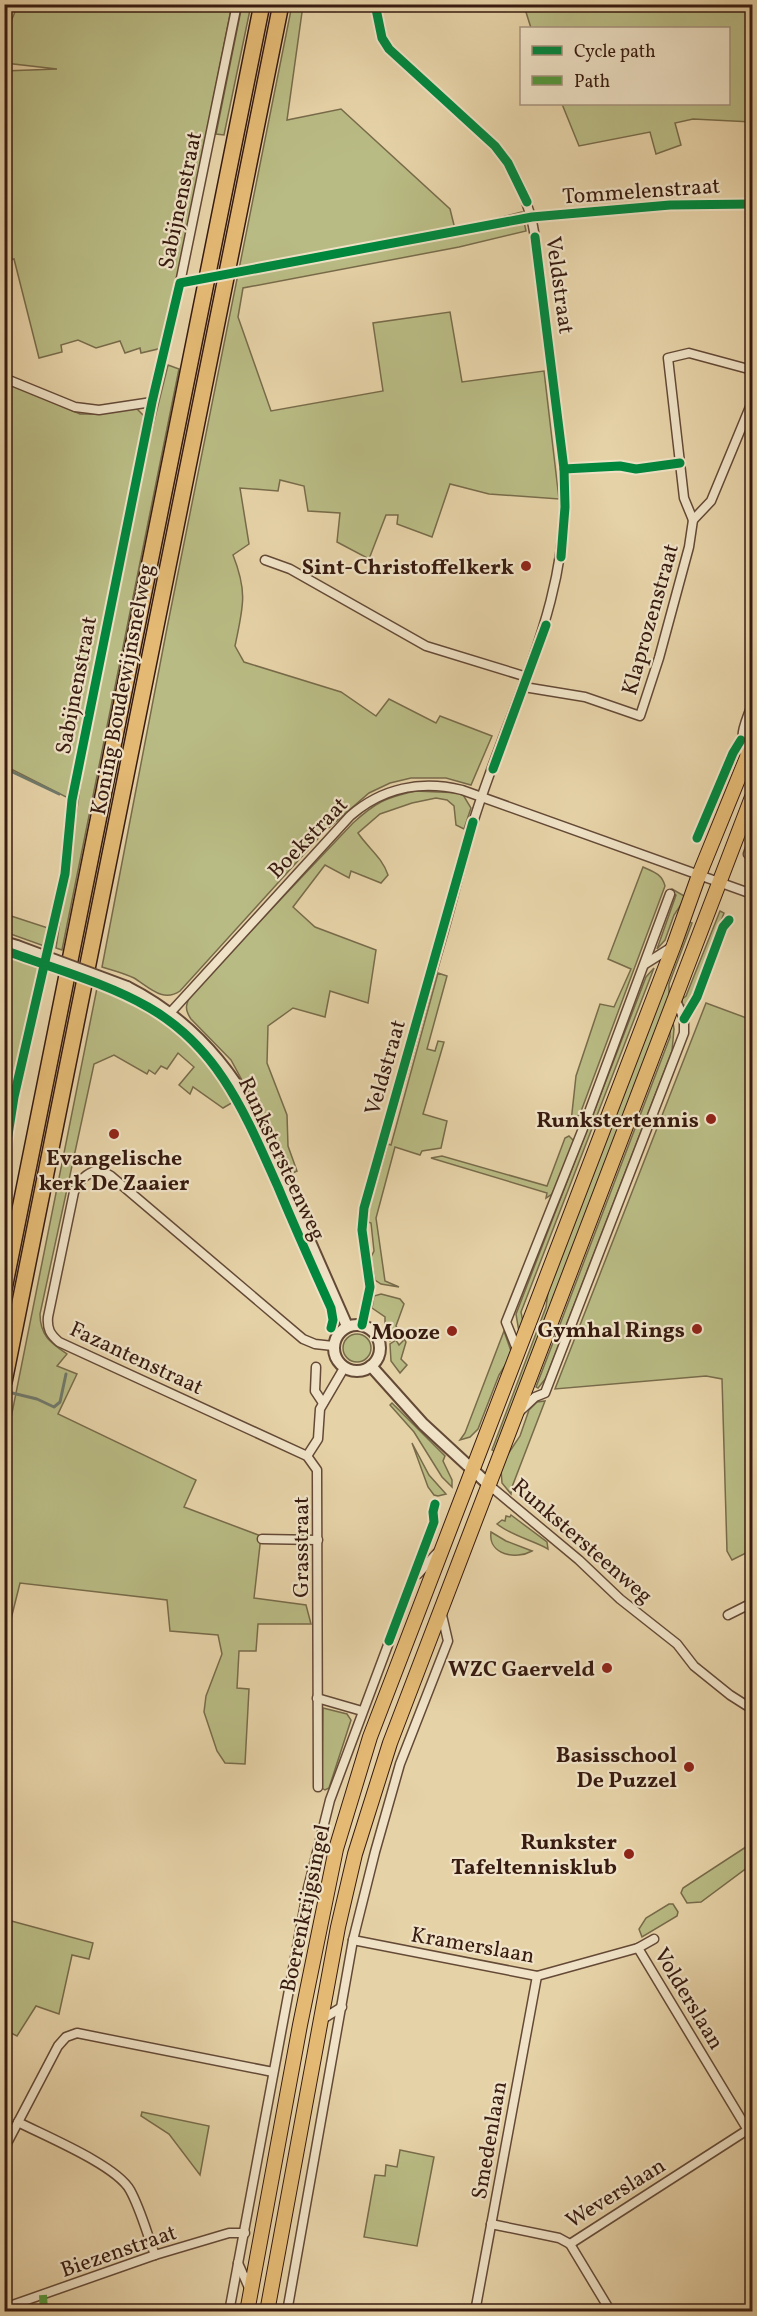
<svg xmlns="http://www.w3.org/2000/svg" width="757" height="2316" viewBox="0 0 757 2316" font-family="Vollkorn,serif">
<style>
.green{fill:#b9bb84;stroke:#786b4a;stroke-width:1.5}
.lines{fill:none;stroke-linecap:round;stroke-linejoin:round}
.stream{stroke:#70796b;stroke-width:3}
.minor-casing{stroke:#644936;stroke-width:11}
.tertiary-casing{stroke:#644936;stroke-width:14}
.trunk-casing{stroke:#381b10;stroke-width:16}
.motorway-casing{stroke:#381b10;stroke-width:18}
.minor{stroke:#efe2c6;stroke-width:8}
.tertiary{stroke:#efe2c6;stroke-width:10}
.trunk{stroke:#e3b974;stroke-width:14}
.motorway{stroke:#e3b974;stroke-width:15}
.tertiary-bridge-casing{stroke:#644936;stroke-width:14;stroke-linecap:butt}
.tertiary-bridge{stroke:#efe2c6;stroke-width:10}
.quiet{stroke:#52993c;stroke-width:8;stroke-dasharray:15 8;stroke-linecap:butt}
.cycleway-casing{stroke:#efe2c6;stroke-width:13}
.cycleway{stroke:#00873e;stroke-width:9}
.poi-dot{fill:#8f2418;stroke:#efe2c6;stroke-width:2}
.labels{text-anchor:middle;stroke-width:4.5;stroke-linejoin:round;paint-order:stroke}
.street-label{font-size:22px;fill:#381b10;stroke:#efe2c6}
.poi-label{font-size:22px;font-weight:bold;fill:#381b10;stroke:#efe2c6;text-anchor:end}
</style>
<rect width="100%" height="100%" fill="#e6d2a7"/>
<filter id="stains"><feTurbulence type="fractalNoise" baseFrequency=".00333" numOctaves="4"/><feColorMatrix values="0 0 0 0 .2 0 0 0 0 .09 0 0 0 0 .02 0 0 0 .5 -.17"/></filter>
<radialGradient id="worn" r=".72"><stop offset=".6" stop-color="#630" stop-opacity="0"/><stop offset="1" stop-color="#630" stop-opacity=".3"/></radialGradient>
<g class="green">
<polygon points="18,5 232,5 165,340 162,348 141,353 140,348 125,353 120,341 96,348 78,340 61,345 62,352 39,358 14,259 5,261 4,71 57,69 5,63 5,35"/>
<polygon points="242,5 251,5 224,135 216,134"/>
<path d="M292,5H303L287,120L341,109L450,209L455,229L522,212L526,231L459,247L243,288L238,317L271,411L383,391L373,323L450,312L462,382L544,371L559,499L489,494L450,484L432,537L397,524L398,515H386L369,559L337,542L340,513L308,511L304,486L280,480L278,491L240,488L249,544L233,555C248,593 243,607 235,646L244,662L341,692L376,716L389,699L436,723L440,716L492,736L471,785L446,778H411L390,783L369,793L324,832L180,991C163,1003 149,987 134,978C124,973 112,970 102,967L167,628Z"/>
<polygon points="517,5 752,5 752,122 693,119 675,123 681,145 656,154 650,132 579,146 562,104 728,104 728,28 531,28 525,9 519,8"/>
<polygon points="168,365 179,369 62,950 56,948 87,742 143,466"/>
<polygon points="4,381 80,414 96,414 136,408 144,416 68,798 5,766"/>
<path d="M415,791L462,793L471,808L464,829L456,825L454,806L447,800L436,798L412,803L380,814L358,833C368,848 382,857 388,875L381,883L351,871L349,878L325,865L293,907L315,927L376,950L368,1003L330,991L325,1017L293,1008L268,1026L267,1063L287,1115L288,1146L297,1171L288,1175L256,1106L231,1060L191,1019C184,1009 186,1004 191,994L353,823C376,802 385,798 415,791Z"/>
<path d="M643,867C654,872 662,874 665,886L580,1114L571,1122L576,1076L600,1004L614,1007L631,969L608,959Z"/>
<polygon points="672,889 686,897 674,915 665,940 657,949 676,895 670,892"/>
<polygon points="720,911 724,913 691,1001 688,1006 682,1005 682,999 686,996"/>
<polygon points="5,914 51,929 47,947 5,932"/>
<polygon points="689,922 692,923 669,984 669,997 496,1452 492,1450 546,1307 549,1285"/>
<polygon points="4,955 40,968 12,1084 5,1077"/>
<polygon points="654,968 521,1312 523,1322 519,1332 516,1314 646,977"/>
<polygon points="438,973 447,976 427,1049 435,1051 438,1041 444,1042 423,1114 447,1121 441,1148 422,1151 420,1155 395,1147 376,1218 385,1281 399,1287 381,1284 375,1280 371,1257 374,1251 371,1223 368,1222 369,1209 388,1144 391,1145"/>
<path d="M97,988C162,1015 198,1040 235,1101L223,1108L193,1087L190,1094L179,1085L194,1067L178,1053L167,1069L161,1066L155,1074L149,1070L147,1074L114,1055L94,1064L40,1314C40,1336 51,1343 67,1354L57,1366L77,1374L58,1414L196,1480L184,1507L261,1536L254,1598L306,1605L311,1624H258L256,1651H239L237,1688L249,1689L245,1764L225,1763L217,1751L204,1712L206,1696L222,1654L218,1635L170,1631L167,1600L20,1583L5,1643V1448Z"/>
<polygon points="706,1003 752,1020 752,1550 732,1560 727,1551 722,1379 706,1376 555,1389"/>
<polygon points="673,1022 674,1029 672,1051 546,1378 538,1388 536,1387 670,1037 670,1027"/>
<polygon points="569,1136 574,1141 574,1145 552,1194 546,1198 547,1193 431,1158 442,1156 547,1186 565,1138"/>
<polygon points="381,1294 400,1299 404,1304 396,1326 406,1342 401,1359 407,1365 400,1373 391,1361 390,1344 396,1340 399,1345 403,1341 399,1335 390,1341 385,1327 385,1317 372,1308 374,1296"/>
<polygon points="504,1331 511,1351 509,1359 499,1375 478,1429 470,1437 460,1440 465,1433"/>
<circle cx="357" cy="1348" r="14"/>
<polygon points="545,1401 512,1487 511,1494 502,1483 501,1470 508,1454 520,1436 529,1410 537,1402"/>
<polygon points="392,1403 445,1456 443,1461 452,1480 452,1487 442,1477 414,1432 390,1405"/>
<polygon points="412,1443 429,1475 446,1494 438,1496 434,1495 428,1487"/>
<path d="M511,1515L547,1542L548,1549C532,1540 512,1536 497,1524L502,1520L505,1521L506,1516L510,1517Z"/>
<path d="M491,1532L506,1541L532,1551C516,1560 488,1555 491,1532Z"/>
<polygon points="323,1708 347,1714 351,1720 329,1788 325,1790 322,1788"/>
<polygon points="752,1843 752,1864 701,1902 687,1903 681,1893 683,1888"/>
<polygon points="669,1904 673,1904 678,1912 677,1916 642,1937 639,1929 646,1918"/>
<polygon points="4,1919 93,1943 89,1959 72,1955 59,2014 36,2006 17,2036 5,2030"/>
<polygon points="142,2112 209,2126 200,2175 169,2134 141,2116"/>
<polygon points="400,2150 434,2157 417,2246 364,2237 375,2175 385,2176 386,2165 397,2167"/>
</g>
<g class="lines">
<g class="stream">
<polyline points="4,768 59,794"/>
<polyline points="4,1391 37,1399 54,1407 60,1402 66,1374"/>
</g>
<g class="minor-casing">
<g id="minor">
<polyline points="532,217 670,205 752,204"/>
<polyline points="4,378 75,407 99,410 152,402"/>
<polyline points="693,520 711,501 752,402"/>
<polyline points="265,560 290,569 426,646 527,677"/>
<polyline points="524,687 585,697 640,716 659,658 689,547 693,520 684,498 668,358 689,353 752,370"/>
<path d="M746,759C739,736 743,727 752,705"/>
<polyline points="697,838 733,753 741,740"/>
<polyline points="748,854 752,842"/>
<polyline points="645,964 672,947"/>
<path d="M170,1013L350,816C382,788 421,780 462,790L752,894"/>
<polyline points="684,1019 697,997 723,927 729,920"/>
<polyline points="4,1088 14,1097"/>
<polyline points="4,1160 14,1097 65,874 72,800 152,402 180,283 237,4"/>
<path d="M362,1325L370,1287L362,1230L364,1208C390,1117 416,1027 442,937C453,899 462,860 473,823C510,702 573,601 564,469L535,237C530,205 516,171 495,146L389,49L382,38L375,4"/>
<polyline points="518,1352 506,1322 582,1131 670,894"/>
<polyline points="316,1367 315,1391 323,1403"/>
<polyline points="519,1412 535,1397 545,1393 684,1033 684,1019 675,998"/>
<polyline points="307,1456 318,1439 320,1409 344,1368"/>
<polyline points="489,1485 579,1560 620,1599 677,1644 694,1666 730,1695 752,1709"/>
<polyline points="262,1539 318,1540"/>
<polyline points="418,1574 437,1553"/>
<polyline points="728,1615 752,1603"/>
<polyline points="317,1698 362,1711"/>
<path d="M318,1787L317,1470L307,1456L59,1342C50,1334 47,1329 48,1317L74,1192C80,1179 86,1174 99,1169L111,1176L303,1339L315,1344L333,1346"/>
<polyline points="353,1940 537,1976 638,1948 654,1939"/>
<polyline points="638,1948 752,2137"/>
<polyline points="321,2020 342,2007"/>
<path d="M18,2122C45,2136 116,2165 130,2190C141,2210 147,2234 155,2255"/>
<polyline points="4,2149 58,2046 66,2037 77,2033 273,2072"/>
<polyline points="491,2224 559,2238 570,2244 752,2127"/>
<polyline points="570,2244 611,2312"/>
<polyline points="238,2263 250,2290"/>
<polyline points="4,2308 155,2255 229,2233 245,2233"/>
<polyline points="229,2312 308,1888 330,1800 434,1522"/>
<polyline points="287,2312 353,1940 375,1852 400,1764 448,1641 441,1611"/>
<polyline points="475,2312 537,1976"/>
</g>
</g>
<g class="tertiary-casing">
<g id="tertiary">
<polyline points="4,942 17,946"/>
<path d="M127,987C182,1015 222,1056 252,1110L347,1326"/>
<circle cx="357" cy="1348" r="23"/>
<polyline points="371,1366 423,1424 489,1485"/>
</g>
</g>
<g class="trunk-casing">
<g id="trunk">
<polyline points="247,2312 300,2025 336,1849 370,1737 674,945 699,875 752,745"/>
<polyline points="267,2312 338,1927 355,1854 390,1743 752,797"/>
</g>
</g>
<g class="motorway-casing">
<g id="motorway">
<polyline points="4,1289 262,4"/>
<polyline points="4,1382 281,4"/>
</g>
</g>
<use href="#minor" class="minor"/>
<use href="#tertiary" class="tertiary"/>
<use href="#trunk" class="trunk"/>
<use href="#motorway" class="motorway"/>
<g class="tertiary-bridge-casing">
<polyline id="tertiary-bridge" points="17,946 127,987"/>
</g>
<use href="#tertiary-bridge" class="tertiary-bridge"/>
<polyline class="quiet" points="43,2295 44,2312"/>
<g class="cycleway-casing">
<g id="cycleway">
<polyline points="375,4 382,38 389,49 495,146 508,163 527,202"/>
<polyline points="535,237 564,469 565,507 561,557"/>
<polyline points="564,469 620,466 636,469 680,463"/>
<polyline points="493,769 546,625"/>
<polyline points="697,838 733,753 741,740"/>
<path d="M4,950C49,967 107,983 148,1007C220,1048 246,1116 278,1187C295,1228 313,1268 331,1308L333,1320L331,1328"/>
<polyline points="684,1019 697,997 723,927 729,920"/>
<polyline points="4,1160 14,1097 65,874 72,800 152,402 180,283 532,217 670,205 752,204"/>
<polyline points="362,1325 370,1287 362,1230 364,1208 473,822"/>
<polyline points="389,1641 434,1522 433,1512 435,1504"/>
</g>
</g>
<use href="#cycleway" class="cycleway"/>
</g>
<g class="poi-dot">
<circle cx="526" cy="566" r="6"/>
<circle cx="711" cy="1119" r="6"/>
<circle cx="114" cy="1134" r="6"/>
<circle cx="697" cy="1329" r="6"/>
<circle cx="452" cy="1331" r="6"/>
<circle cx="607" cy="1668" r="6"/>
<circle cx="689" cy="1767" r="6"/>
<circle cx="629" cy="1854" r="6"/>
</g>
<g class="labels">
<g class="street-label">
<text transform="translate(641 190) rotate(-4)" y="8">Tommelenstraat</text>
<text transform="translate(179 200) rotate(-78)" y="8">Sabijnenstraat</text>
<text transform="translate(561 285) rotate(82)" y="8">Veldstraat</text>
<text transform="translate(649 619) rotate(-74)" y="8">Klaprozenstraat</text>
<text transform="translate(75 685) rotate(-79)" y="8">Sabijnenstraat</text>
<text transform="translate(121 689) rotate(-79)" y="8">Koning Boudewijnsnelweg</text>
<text transform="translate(307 837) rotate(-46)" y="8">Boekstraat</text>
<text transform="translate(384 1067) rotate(-74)" y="8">Veldstraat</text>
<text transform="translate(283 1158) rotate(65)" y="8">Runkstersteenweg</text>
<text transform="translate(137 1357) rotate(25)" y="8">Fazantenstraat</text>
<text transform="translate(583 1540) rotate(41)" y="8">Runkstersteenweg</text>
<text transform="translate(300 1547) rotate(-90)" y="8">Grasstraat</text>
<text transform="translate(304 1908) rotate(-78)" y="8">Boerenkrijgsingel</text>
<text transform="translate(473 1944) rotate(10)" y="8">Kramerslaan</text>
<text transform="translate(690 1998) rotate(59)" y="8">Volderslaan</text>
<text transform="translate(488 2140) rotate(-80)" y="8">Smedenlaan</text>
<text transform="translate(615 2192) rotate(-32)" y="8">Weverslaan</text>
<text transform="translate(118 2250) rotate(-19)" y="8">Biezenstraat</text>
</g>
<g class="poi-label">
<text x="514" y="574">Sint-Christoffelkerk</text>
<text x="699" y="1127">Runkstertennis</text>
<text x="114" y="1165" text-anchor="middle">Evangelische<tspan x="114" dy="25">kerk De Zaaier</tspan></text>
<text x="685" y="1337">Gymhal Rings</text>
<text x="440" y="1339">Mooze</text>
<text x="595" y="1676">WZC Gaerveld</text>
<text x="677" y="1762">Basisschool<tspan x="677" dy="25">De Puzzel</tspan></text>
<text x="617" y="1849">Runkster<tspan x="617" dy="25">Tafeltennisklub</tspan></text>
</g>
</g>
<rect width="757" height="2316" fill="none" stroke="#e6d2a7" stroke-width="24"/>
<rect x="6" y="6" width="745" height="2304" fill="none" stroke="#381b10" stroke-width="3"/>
<rect x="12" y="12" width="733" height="2292" fill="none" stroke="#381b10" stroke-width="1.5"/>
<rect x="520" y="27" width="210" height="78" fill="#efe2c6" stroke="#a6927d" stroke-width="1.5"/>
<rect x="532" y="46" width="30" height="9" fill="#00873e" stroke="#a6927d" stroke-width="1.5"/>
<text x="574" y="57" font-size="18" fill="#381b10">Cycle path</text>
<rect x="532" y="76" width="30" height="9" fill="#52993c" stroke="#a6927d" stroke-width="1.5"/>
<text x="574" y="87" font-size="18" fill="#381b10">Path</text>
<rect width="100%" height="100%" filter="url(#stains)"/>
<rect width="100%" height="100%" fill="url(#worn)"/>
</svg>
